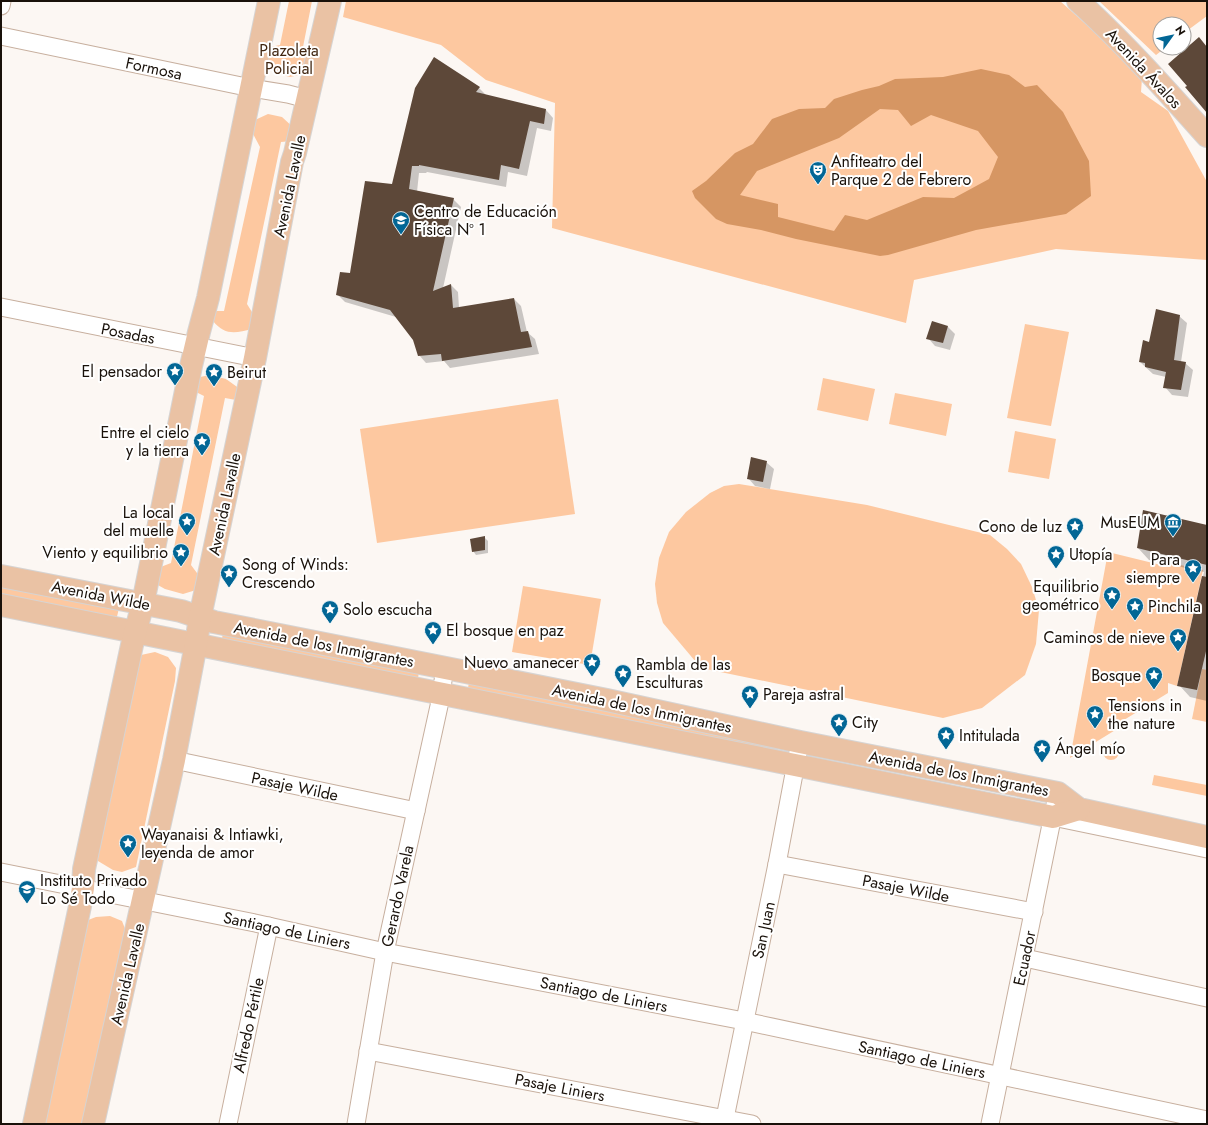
<svg xmlns="http://www.w3.org/2000/svg" width="1208" height="1125" viewBox="0 0 1208 1125" font-family="Jost,sans-serif">
<style>
.green{fill:#fdc8a0}
.water{fill:#d69663;fill-rule:evenodd}
.shadow{fill:#0003}
.building{fill:#5d4839}
.lines{fill:none;stroke-linecap:round;stroke-linejoin:round}
.minor-casing{stroke:#c7af9e;stroke-width:19}
.major-casing{stroke:#d6d4d3;stroke-width:24}
.minor{stroke:#fff;stroke-width:17}
.major{stroke:#eac2a4;stroke-width:22}
.labels{text-anchor:middle;stroke-width:4;stroke-linejoin:round;paint-order:stroke}
.park-label{font-size:16px;fill:#40250f;stroke:#fff}
.street-label{font-size:16px;fill:#19110a;stroke:#fff}
.poi-label{font-size:16px;fill:#19110a;stroke:#fff;text-anchor:start}
</style>
<rect width="100%" height="100%" fill="#fcf7f3"/>
<g class="green">
<polygon points="289,1 312,1 303,47 311,58 305,69 299,75 290,77 275,73 264,63 265,48 280,45"/>
<polygon points="346,1 1060,1 1123,57 1142,78 1141,92 1168,111 1207,182 1207,260 1056,249 914,280 906,323 552,228 555,103 486,80 441,45 343,17"/>
<polygon points="1099,1 1207,1 1207,16 1184,33 1184,24 1160,24 1160,48 1165,48 1156,55"/>
<path d="M268,114L282,117L295,129L292,141L281,142L247,304L255,317L252,329C236,333 225,336 213,321L215,311H224L260,147L252,132L255,120Z"/>
<polygon points="1025,324 1069,332 1051,426 1007,418"/>
<polygon points="210,375 226,379 240,389 236,400 225,398 191,565 200,577 196,590 183,594 165,589 156,584 158,568 171,563 204,396 192,390 195,378"/>
<polygon points="823,378 875,389 868,421 817,410"/>
<polygon points="895,393 952,404 946,436 889,424"/>
<polygon points="558,399 575,514 377,543 360,429"/>
<polygon points="1015,431 1056,439 1049,479 1008,472"/>
<polygon points="739,484 867,505 990,535 1007,549 1021,564 1032,587 1039,610 1036,644 1025,675 982,708 943,718 701,668 663,623 657,603 655,584 659,558 669,532 686,512 710,493 724,486"/>
<polygon points="1108,552 1165,566 1167,562 1203,570 1177,686 1168,683 1168,693 1119,723 1117,729 1070,758"/>
<polygon points="1,585 119,608 116,621 1,596"/>
<polygon points="523,586 601,599 590,665 512,652"/>
<polygon points="223,632 419,672 418,678 222,639"/>
<polygon points="155,652 168,657 176,668 175,681 136,867 122,872 113,870 98,861 94,847 134,661 141,655"/>
<polygon points="1202,669 1207,670 1207,722 1192,719"/>
<polygon points="469,682 779,745 777,751 468,688"/>
<circle cx="1111" cy="752" r="8"/>
<polygon points="1154,775 1207,785 1207,796 1152,785"/>
<polygon points="110,916 122,921 127,934 83,1124 42,1124 83,922 96,917"/>
</g>
<path class="water" d="M981,69L1009,75L1025,87L1037,85L1063,112L1089,161L1091,196L1066,214L976,230L888,255L880,256L796,239L761,230L727,224L716,219L695,198L692,191L706,181L735,153L753,144L772,119L799,109L825,108L834,99L862,90L879,86L895,79L943,77ZM880,109L898,110L911,126L931,115L978,131L998,157L989,179L954,198L923,197L867,220L845,215L834,231L778,217V204L740,195L757,171L839,138Z"/>
<g class="shadow">
<polygon points="479,88 487,96 546,110 553,118 551,131 537,128 527,176 508,172 506,187 427,172 426,173 419,173 417,192 453,199 461,207 443,288 451,285 458,292 459,308 514,299 521,306 527,332 535,339 539,354 450,368 444,361 426,363 419,355 414,339 396,317 345,302 337,294 351,274 393,185"/>
<polygon points="1179,316 1187,323 1181,362 1185,363 1193,370 1188,397 1172,395 1165,387 1166,377 1153,374 1140,362 1150,343"/>
<polygon points="932,322 948,327 955,334 950,350 935,346 928,338"/>
<polygon points="766,462 774,469 770,489 755,486 748,478"/>
<polygon points="1207,526 1207,701 1190,697 1179,685 1204,572 1149,560 1138,548"/>
<polygon points="484,537 488,541 488,553 476,555 473,551"/>
</g>
<g class="building">
<polygon points="1199,37 1207,47 1207,113 1185,87 1187,86 1168,64"/>
<polygon points="434,57 480,87 476,92 546,109 544,124 530,121 519,169 501,165 499,180 419,165 419,166 412,166 409,189 454,198 433,291 451,284 453,308 514,298 521,332 528,331 532,347 442,361 441,354 418,356 413,340 390,310 336,295 340,272 350,273 365,181 392,184 415,88"/>
<polygon points="1156,309 1180,315 1174,360 1186,362 1181,390 1163,388 1166,372 1145,367 1145,363 1139,362 1143,340 1149,342"/>
<polygon points="932,321 948,326 943,343 926,339"/>
<polygon points="751,457 767,461 763,482 747,479"/>
<polygon points="1143,510 1207,525 1207,565 1137,548"/>
<polygon points="485,536 485,550 472,552 470,539"/>
<polygon points="1202,576 1207,577 1207,647 1197,690 1177,686"/>
</g>
<g class="lines">
<g class="minor-casing">
<g id="minor">
<polyline points="1,6 2,1"/>
<polyline points="1,36 251,88 288,94 307,99"/>
<polyline points="1,307 255,358"/>
<polyline points="174,760 416,811"/>
<polyline points="1053,817 1207,849"/>
<polyline points="777,864 1034,912"/>
<polyline points="1,872 255,923 385,952 744,1021 1207,1120"/>
<polyline points="1025,958 1207,998"/>
<polyline points="368,1051 752,1124"/>
<polyline points="725,1118 777,864 800,742"/>
<polyline points="228,1124 269,926"/>
<polyline points="356,1124 385,952 439,706 445,668"/>
<polyline points="990,1124 1055,805"/>
</g>
</g>
<g class="major-casing">
<g id="major">
<path d="M1078,1C1124,43 1166,90 1207,136"/>
<polyline points="1,576 181,611 214,622 607,700 800,742 1058,793 1079,809 1207,837"/>
<polyline points="1,605 1053,817 1079,809"/>
<polyline points="34,1124 80,906 83,888 84,869 132,645 143,603 191,366 199,332 208,298 269,1"/>
<polyline points="93,1124 174,760 196,644 200,617 255,358 292,162 295,153 330,1"/>
</g>
</g>
<use href="#minor" class="minor"/>
<use href="#major" class="major"/>
</g>
<defs>
<g id="theatre-pin" transform="scale(0.9)"><path d="M0 17L-7.5 6A9.5 9.5 0 1 1 7.5 6Z" fill="#026695" stroke="#fff"/><path d="M-5-5.5Q0-4 5-5.5V0Q5 5 0 6Q-5 5-5 0ZM-3.3-2.5H-1v1.5H-3.3ZM1-2.5H3.3v1.5H1ZM-2.8 1Q0 5.5 2.8 1Z" fill="#fff"/></g>
<g id="university-pin" transform="scale(0.9)"><path d="M0 17L-7.5 6A9.5 9.5 0 1 1 7.5 6Z" fill="#026695" stroke="#fff"/><path d="M0-5L7-2L0 1L-7-2ZM-4 1L0 2.5L4 1V4Q0 6-4 4Z" fill="#fff"/></g>
<g id="sight-pin" transform="scale(0.9)"><path d="M0 17L-7.5 6A9.5 9.5 0 1 1 7.5 6Z" fill="#026695" stroke="#fff"/><path d="M0-6L1.8-2.2L6-1.7L2.9 1.2L3.7 5.4L0 3.3L-3.7 5.4L-2.9 1.2L-6-1.7L-1.8-2.2Z" fill="#fff"/></g>
<g id="museum-pin" transform="scale(0.9)"><path d="M0 17L-7.5 6A9.5 9.5 0 1 1 7.5 6Z" fill="#026695" stroke="#fff"/><path d="M0-6L6-3V-2H-6V-3ZM-5-1h2V3h-2ZM-1-1h2V3h-2ZM3-1h2V3H3ZM-6 4H6V6H-6Z" fill="#fff"/></g>
<g id="school-pin" transform="scale(0.9)"><path d="M0 17L-7.5 6A9.5 9.5 0 1 1 7.5 6Z" fill="#026695" stroke="#fff"/><path d="M0-5L7-2L0 1L-7-2ZM-4 1L0 2.5L4 1V4Q0 6-4 4Z" fill="#fff"/></g>
</defs>
<g fill-rule="evenodd">
<use href="#theatre-pin" x="818" y="170"/>
<use href="#university-pin" x="401" y="220"/>
<use href="#sight-pin" x="175" y="371"/>
<use href="#sight-pin" x="214" y="372"/>
<use href="#sight-pin" x="202" y="441"/>
<use href="#sight-pin" x="187" y="521"/>
<use href="#museum-pin" x="1173" y="522"/>
<use href="#sight-pin" x="1075" y="526"/>
<use href="#sight-pin" x="181" y="552"/>
<use href="#sight-pin" x="1056" y="554"/>
<use href="#sight-pin" x="1193" y="568"/>
<use href="#sight-pin" x="229" y="573"/>
<use href="#sight-pin" x="1112" y="595"/>
<use href="#sight-pin" x="1135" y="606"/>
<use href="#sight-pin" x="330" y="609"/>
<use href="#sight-pin" x="433" y="630"/>
<use href="#sight-pin" x="1178" y="637"/>
<use href="#sight-pin" x="592" y="662"/>
<use href="#sight-pin" x="623" y="673"/>
<use href="#sight-pin" x="1154" y="675"/>
<use href="#sight-pin" x="750" y="694"/>
<use href="#sight-pin" x="1095" y="714"/>
<use href="#sight-pin" x="839" y="722"/>
<use href="#sight-pin" x="946" y="735"/>
<use href="#sight-pin" x="1042" y="748"/>
<use href="#sight-pin" x="128" y="843"/>
<use href="#school-pin" x="27" y="889"/>
</g>
<g class="labels">
<g class="park-label">
<text x="289" y="56">Plazoleta<tspan x="289" dy="18">Policial</tspan></text>
</g>
<g class="street-label">
<text transform="translate(154 68) rotate(12)" y="6">Formosa</text>
<text transform="translate(1144 68) rotate(47)" y="6">Avenida Ávalos</text>
<text transform="translate(289 186) rotate(-78)" y="6">Avenida Lavalle</text>
<text transform="translate(128 333) rotate(11)" y="6">Posadas</text>
<text transform="translate(224 504) rotate(-78)" y="6">Avenida Lavalle</text>
<text transform="translate(101 595) rotate(11)" y="6">Avenida Wilde</text>
<text transform="translate(324 644) rotate(11)" y="6">Avenida de los Inmigrantes</text>
<text transform="translate(642 708) rotate(12)" y="6">Avenida de los Inmigrantes</text>
<text transform="translate(959 773) rotate(11)" y="6">Avenida de los Inmigrantes</text>
<text transform="translate(295 786) rotate(12)" y="6">Pasaje Wilde</text>
<text transform="translate(906 888) rotate(11)" y="6">Pasaje Wilde</text>
<text transform="translate(397 896) rotate(-78)" y="6">Gerardo Varela</text>
<text transform="translate(287 930) rotate(12)" y="6">Santiago de Liniers</text>
<text transform="translate(763 930) rotate(-78)" y="6">San Juan</text>
<text transform="translate(1024 958) rotate(-78)" y="6">Ecuador</text>
<text transform="translate(127 974) rotate(-77)" y="6">Avenida Lavalle</text>
<text transform="translate(604 994) rotate(11)" y="6">Santiago de Liniers</text>
<text transform="translate(248 1025) rotate(-78)" y="6">Alfredo Pértile</text>
<text transform="translate(922 1059) rotate(12)" y="6">Santiago de Liniers</text>
<text transform="translate(560 1087) rotate(11)" y="6">Pasaje Liniers</text>
</g>
<g class="poi-label">
<text x="831" y="167">Anfiteatro del<tspan x="831" dy="18">Parque 2 de Febrero</tspan></text>
<text x="414" y="217">Centro de Educación<tspan x="414" dy="18">Física Nº 1</tspan></text>
<text x="162" y="377" text-anchor="end">El pensador</text>
<text x="227" y="378">Beirut</text>
<text x="189" y="438" text-anchor="end">Entre el cielo<tspan x="189" dy="18">y la tierra</tspan></text>
<text x="174" y="518" text-anchor="end">La local<tspan x="174" dy="18">del muelle</tspan></text>
<text x="1160" y="528" text-anchor="end">MusEUM</text>
<text x="1062" y="532" text-anchor="end">Cono de luz</text>
<text x="168" y="558" text-anchor="end">Viento y equilibrio</text>
<text x="1069" y="560">Utopía</text>
<text x="1180" y="565" text-anchor="end">Para<tspan x="1180" dy="18">siempre</tspan></text>
<text x="242" y="570">Song of Winds:<tspan x="242" dy="18">Crescendo</tspan></text>
<text x="1099" y="592" text-anchor="end">Equilibrio<tspan x="1099" dy="18">geométrico</tspan></text>
<text x="1148" y="612">Pinchila</text>
<text x="343" y="615">Solo escucha</text>
<text x="446" y="636">El bosque en paz</text>
<text x="1165" y="643" text-anchor="end">Caminos de nieve</text>
<text x="579" y="668" text-anchor="end">Nuevo amanecer</text>
<text x="636" y="670">Rambla de las<tspan x="636" dy="18">Esculturas</tspan></text>
<text x="1141" y="681" text-anchor="end">Bosque</text>
<text x="763" y="700">Pareja astral</text>
<text x="1108" y="711">Tensions in<tspan x="1108" dy="18">the nature</tspan></text>
<text x="852" y="728">City</text>
<text x="959" y="741">Intitulada</text>
<text x="1055" y="754">Ángel mío</text>
<text x="141" y="840">Wayanaisi &amp; Intiawki,<tspan x="141" dy="18">leyenda de amor</tspan></text>
<text x="40" y="886">Instituto Privado<tspan x="40" dy="18">Lo Sé Todo</tspan></text>
</g>
</g>
<rect width="1208" height="1125" fill="none" stroke="#19110a" stroke-width="4"/>
<g transform="translate(1172 36) rotate(57)"><circle r="19" fill="#ffffff" stroke="#a3a09d"/>
<path d="M0-3L7 15L0 10L-7 15Z" fill="#026695"/>
<text y="-6" font-size="11" font-weight="bold" text-anchor="middle" fill="#19110a">N</text>
</g>
</svg>
